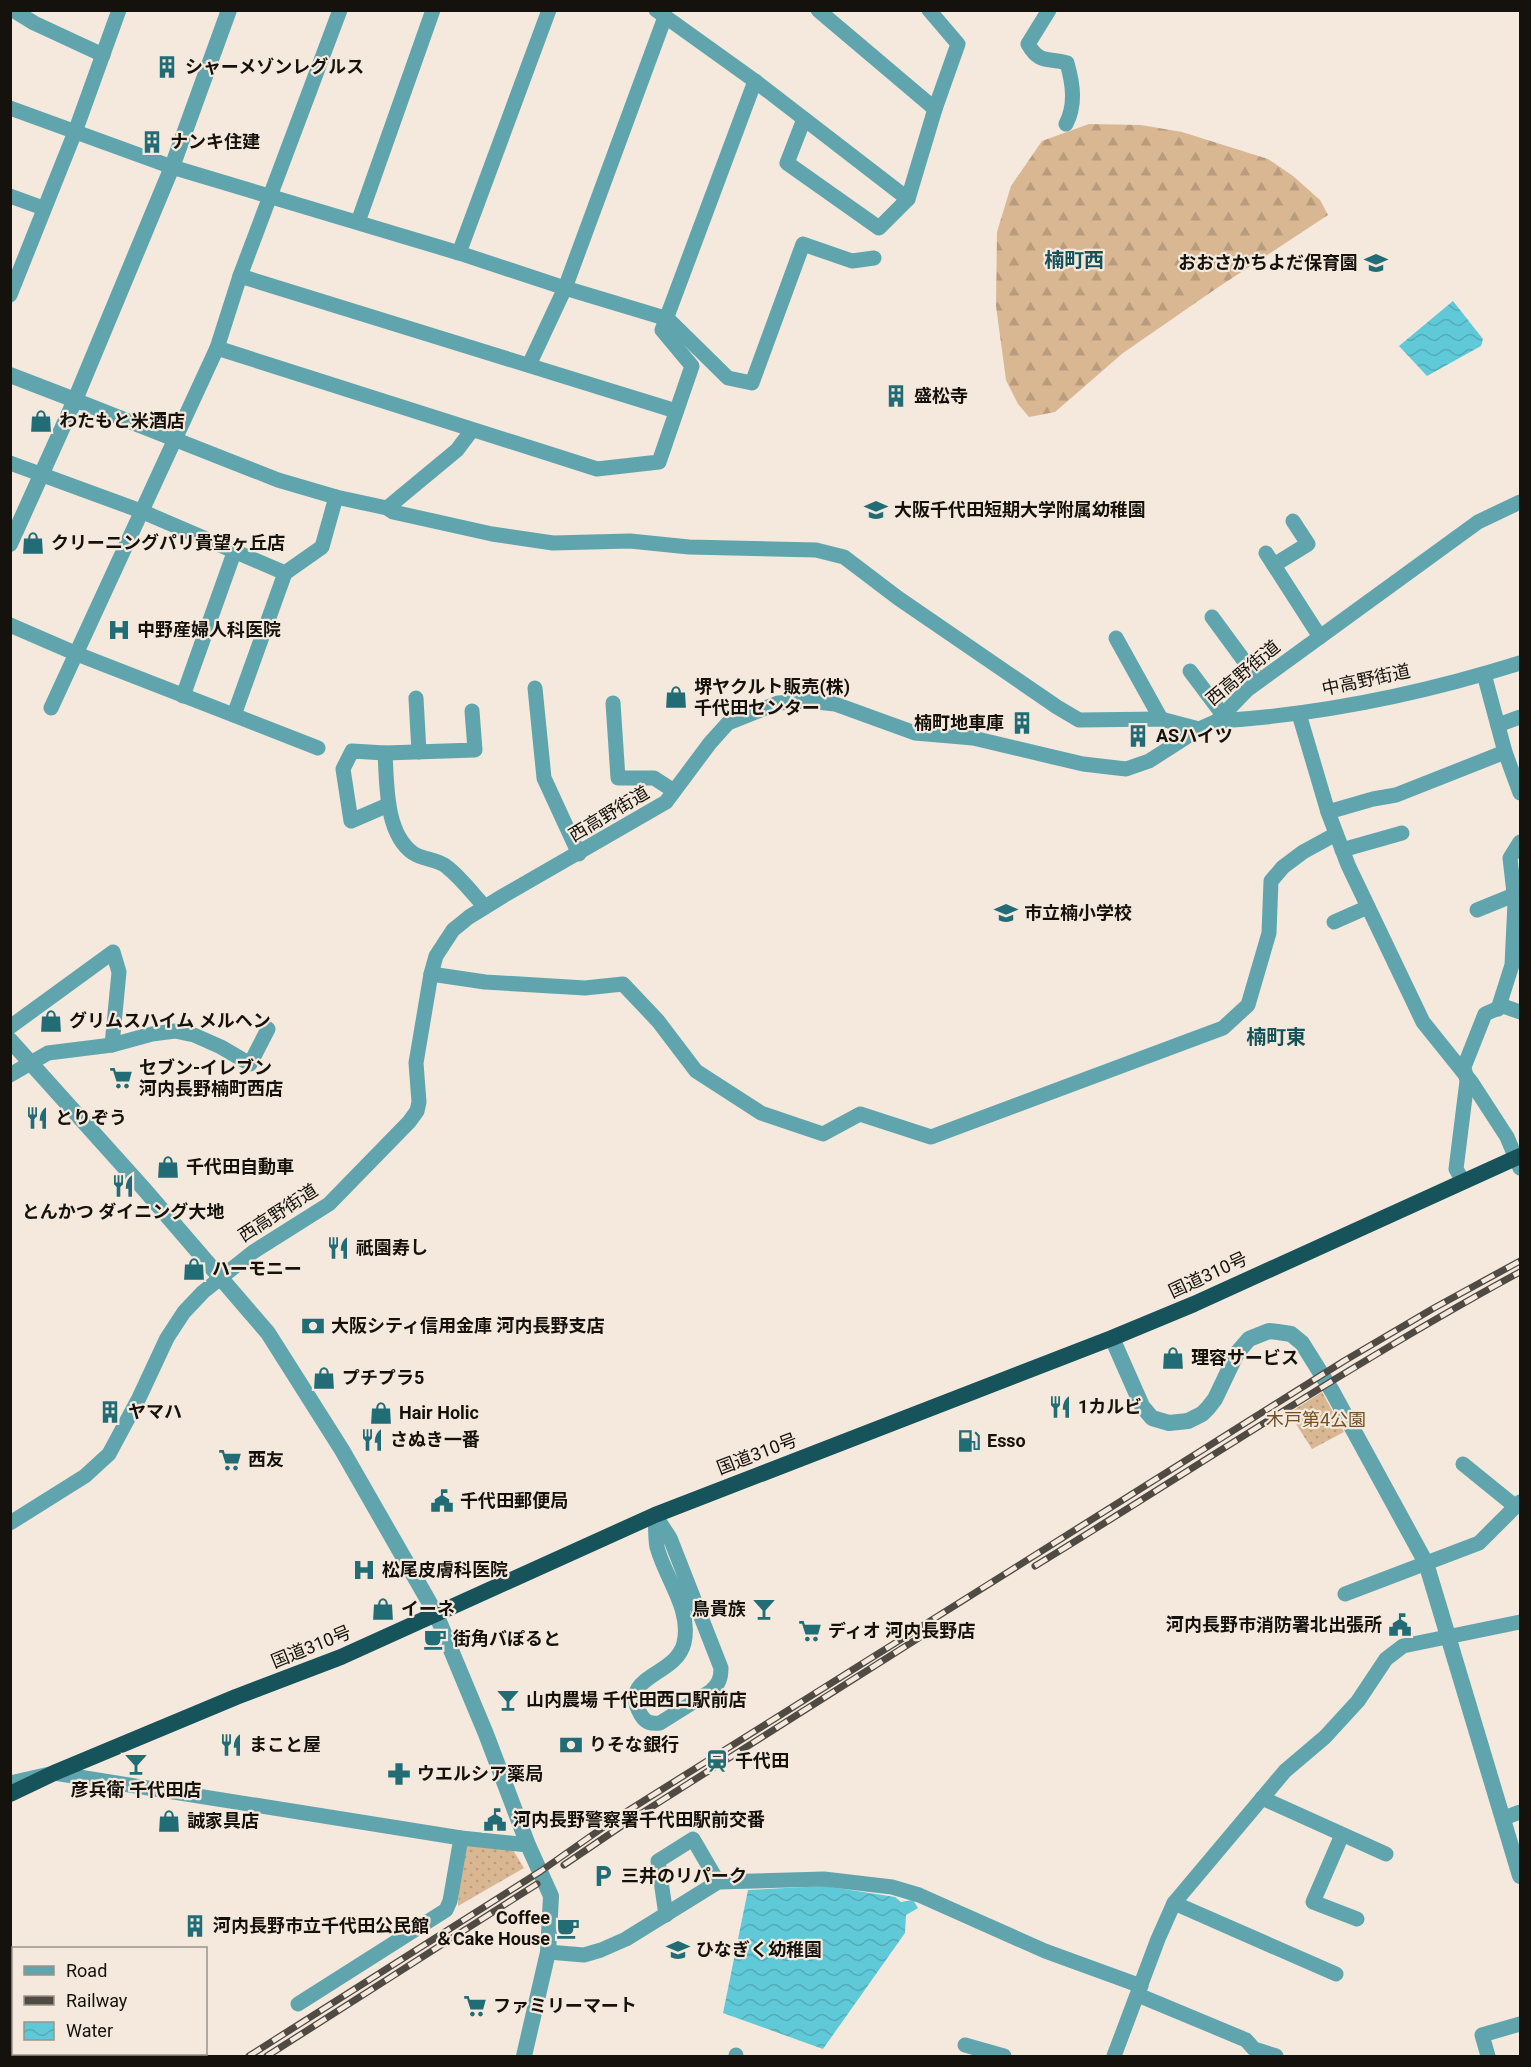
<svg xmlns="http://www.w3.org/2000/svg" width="1531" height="2067" viewBox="0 0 1531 2067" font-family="Roboto,'Noto Sans JP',sans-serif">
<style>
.forest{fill:url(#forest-firs)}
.park{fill:url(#park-dots)}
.water{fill:url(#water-waves)}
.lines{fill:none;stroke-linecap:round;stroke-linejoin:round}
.minor{stroke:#60a5ae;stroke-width:15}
.tertiary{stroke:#60a5ae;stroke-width:16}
.trunk{stroke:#16535a;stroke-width:16}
.rail-casing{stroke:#4f4a43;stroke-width:7}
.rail{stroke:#f4e9dc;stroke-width:4.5;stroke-dasharray:14;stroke-linecap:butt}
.labels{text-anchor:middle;stroke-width:4.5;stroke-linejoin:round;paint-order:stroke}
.poi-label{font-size:18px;font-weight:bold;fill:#15120d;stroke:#f4e9dc;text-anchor:start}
.street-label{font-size:18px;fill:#15120d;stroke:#f4e9dc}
.park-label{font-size:18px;fill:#734f23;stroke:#f4e9dc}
.neighbourhood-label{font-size:20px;font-weight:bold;fill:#155158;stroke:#f4e9dc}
</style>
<defs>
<pattern id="forest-firs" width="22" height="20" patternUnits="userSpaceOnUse" patternTransform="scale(1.5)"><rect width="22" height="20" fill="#d9b792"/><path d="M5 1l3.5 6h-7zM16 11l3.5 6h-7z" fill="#b99c7d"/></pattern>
<pattern id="park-dots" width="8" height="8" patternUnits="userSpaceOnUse" patternTransform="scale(1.5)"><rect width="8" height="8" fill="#d9b792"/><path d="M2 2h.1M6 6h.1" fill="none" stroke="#b99c7d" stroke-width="1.8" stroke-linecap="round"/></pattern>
<pattern id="water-waves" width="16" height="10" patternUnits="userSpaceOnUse" patternTransform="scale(1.5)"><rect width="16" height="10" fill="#60c9d7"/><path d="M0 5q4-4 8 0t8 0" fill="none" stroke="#52acb7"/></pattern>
</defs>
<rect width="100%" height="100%" fill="#f4e9dc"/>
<polygon class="forest" points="1089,124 1141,125 1182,132 1268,159 1293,176 1320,200 1328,215 1217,288 1123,353 1055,412 1029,417 1018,404 1006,380 996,306 997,232 1011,186 1042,141"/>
<g class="park">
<polygon points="1322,1392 1344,1432 1312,1449 1289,1413"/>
<polygon points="466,1845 513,1850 524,1868 458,1906 459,1880"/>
</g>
<g class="water">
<polygon points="1453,301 1483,339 1481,346 1427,376 1399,346"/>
<polygon points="825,1886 895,1897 901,1902 913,1900 918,1908 906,1915 905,1933 823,2049 723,2013 748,1890"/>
</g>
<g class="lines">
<g class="minor">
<polyline points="13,10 34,23 103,55"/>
<polyline points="656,10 755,81 908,199 935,109 958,44 929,10"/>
<polyline points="818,10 935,109"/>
<path d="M1049,10L1028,44C1040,65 1048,57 1067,63C1073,84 1076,105 1066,124"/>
<polyline points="10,108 172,167 459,253 565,288 668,319 728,378 752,383 803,244 852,261 874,258"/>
<polyline points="804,119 787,163 879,228 908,199"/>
<polyline points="10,196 43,208"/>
<polyline points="358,222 433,10"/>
<polyline points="459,253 549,10"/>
<polyline points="240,276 676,411"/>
<polyline points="10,295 75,132 119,10"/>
<polyline points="217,348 597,469 659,462 692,366 662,330 755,81"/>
<polyline points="529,365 565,288 665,17"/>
<polyline points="75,400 278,480 336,497 387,508 393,512 492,534 553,543 630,541 689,547 816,550 844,557 898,598 1057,707 1079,720 1161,719 1199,729"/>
<polyline points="10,463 141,511 285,573"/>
<polyline points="387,508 457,450 472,430"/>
<polyline points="1266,553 1320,637"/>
<polyline points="1274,565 1308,544 1293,521"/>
<polyline points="1212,617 1259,681"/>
<polyline points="10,625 77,654 318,748"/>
<polyline points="1116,638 1161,719"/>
<polyline points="1190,671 1223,715"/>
<polyline points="1484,674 1505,752 1520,793"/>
<polyline points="535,688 544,778 579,854"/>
<polyline points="183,696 235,550"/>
<polyline points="416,698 419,752"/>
<polyline points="613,703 618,778 654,778 674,791"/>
<polyline points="51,708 217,348 240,276 340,10"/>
<polyline points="1299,714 1328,812 1348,865 1423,1022 1472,1083 1507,1137 1520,1168"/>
<polyline points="234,715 285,573 322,547 336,497"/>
<path d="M1217,721C1319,715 1424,693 1520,663"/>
<polyline points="1498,725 1520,717"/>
<path d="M385,753C387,784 385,833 413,853C423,860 438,859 447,867C461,878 473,894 485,907"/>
<polyline points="388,805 351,821 343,769 352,751 385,753 475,750 472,711"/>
<polyline points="1328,812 1373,799 1396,795 1505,752"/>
<polyline points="1342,850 1402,833"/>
<polyline points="1477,910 1514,895"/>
<polyline points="1334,922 1368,907"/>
<polyline points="431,974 485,982 585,988 623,984 658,1021 696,1071 761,1113 823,1134 860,1114 931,1137 1223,1028 1248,1005 1269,933 1271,881 1283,867 1303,852 1336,834"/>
<polyline points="1498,1009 1512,965 1515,902 1510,858 1520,842"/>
<polyline points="10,1027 113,952 119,972 112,1045"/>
<polyline points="10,1075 48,1053 112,1045 152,1034 175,1031 194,1035 221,1047 250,1064 268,1029"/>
<polyline points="1463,1181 1456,1169 1467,1081 1464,1067 1485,1014 1503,1006 1520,1012"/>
<polyline points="1463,1464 1516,1507"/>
<path d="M655,1515L670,1538L721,1668C721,1678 719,1684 711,1691L660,1723C651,1724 646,1723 641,1715C617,1675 676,1677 684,1643C692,1609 665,1578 657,1547C655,1537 656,1525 655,1515Z"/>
<polyline points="10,1523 85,1476 109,1454 139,1398 167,1338 184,1312 203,1292 253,1252 329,1204 409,1122 417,1111 419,1102 416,1063 431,974 436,956 453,930 469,917 503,896 666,802 710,743 728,723 778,703 807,701 835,704 915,733 973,738 1083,764 1126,769 1149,761 1199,729 1217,721 1247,690 1478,522 1520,502"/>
<polyline points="1345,1594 1479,1543 1520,1502"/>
<polyline points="10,1783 54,1773 461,1838 528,1845"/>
<polyline points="1262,1798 1386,1854"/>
<polyline points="1504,1818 1520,1812"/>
<polyline points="1342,1835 1313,1902 1357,1919"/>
<polyline points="1174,1903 1336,1974"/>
<polyline points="666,1915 658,1861 693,1839 718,1882"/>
<polyline points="548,1952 584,1955 601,1950 626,1939 718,1882 824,1879 892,1887 919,1895 1045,1951 1141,1986"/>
<polyline points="1138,1995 1246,2040 1254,2049 1276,2056"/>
<polyline points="298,2004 446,1910 450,1901 461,1838"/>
<polyline points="965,2045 1004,2056"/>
<polyline points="736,2056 736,2055"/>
<polyline points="1114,2056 1158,1939 1174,1903 1285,1771 1325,1737 1358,1701 1386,1659 1403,1646 1520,1622"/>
<polyline points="1488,2056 1482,2035 1520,2024"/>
</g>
<g class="tertiary">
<polyline points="10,375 75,400"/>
<polyline points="10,544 75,400 172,167 229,10"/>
<polyline points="10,1040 144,1189 268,1333 342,1450 436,1614 486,1734 528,1845 551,1896 548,1952 524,2056"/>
<polyline points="1112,1338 1142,1406 1152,1418 1169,1423 1188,1421 1202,1414 1208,1408 1215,1399 1237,1353 1249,1339 1269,1331 1278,1332 1291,1334 1302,1343 1332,1391 1426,1563 1520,1876"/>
</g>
<polyline class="trunk" points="10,1794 54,1773 236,1697 341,1657 655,1515 1112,1338 1194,1304 1520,1156"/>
<g class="rail-casing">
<g id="rail">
<path d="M1035,1566C1197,1467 1354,1362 1520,1272"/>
<polyline points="564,1865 623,1825 928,1632"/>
<polyline points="249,2056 541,1871 618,1817 1344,1361 1434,1308 1520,1261"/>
<polyline points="267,2056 537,1884"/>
</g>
</g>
<use href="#rail" class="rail"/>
</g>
<defs>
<g id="building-bare" transform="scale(1.8)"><path d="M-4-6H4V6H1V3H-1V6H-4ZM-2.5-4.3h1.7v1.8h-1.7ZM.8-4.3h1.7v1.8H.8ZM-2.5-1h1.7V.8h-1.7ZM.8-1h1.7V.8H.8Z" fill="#226c75" stroke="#f4e9dc" stroke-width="2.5" paint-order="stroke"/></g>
<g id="school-bare" transform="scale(1.8)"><path d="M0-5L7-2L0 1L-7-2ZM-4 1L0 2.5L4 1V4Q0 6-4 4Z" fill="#226c75" stroke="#f4e9dc" stroke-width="2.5" paint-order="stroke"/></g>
<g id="shop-bare" transform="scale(1.8)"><path d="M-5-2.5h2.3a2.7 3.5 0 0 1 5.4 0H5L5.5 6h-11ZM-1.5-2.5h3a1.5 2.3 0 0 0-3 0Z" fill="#226c75" stroke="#f4e9dc" stroke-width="2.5" paint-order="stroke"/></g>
<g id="hospital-bare" transform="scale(1.8)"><path d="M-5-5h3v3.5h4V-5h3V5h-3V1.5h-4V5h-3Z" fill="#226c75" stroke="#f4e9dc" stroke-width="2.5" paint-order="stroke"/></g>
<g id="supermarket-bare" transform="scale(1.8)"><path d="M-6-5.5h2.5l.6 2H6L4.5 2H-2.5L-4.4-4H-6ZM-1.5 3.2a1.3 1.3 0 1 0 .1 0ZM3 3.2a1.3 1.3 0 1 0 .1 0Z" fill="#226c75" stroke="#f4e9dc" stroke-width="2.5" paint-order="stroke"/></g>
<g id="restaurant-bare" transform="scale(1.8)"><path d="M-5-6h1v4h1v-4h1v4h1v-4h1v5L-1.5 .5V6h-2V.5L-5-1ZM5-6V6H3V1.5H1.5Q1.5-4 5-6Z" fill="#226c75" stroke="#f4e9dc" stroke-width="2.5" paint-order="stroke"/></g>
<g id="bank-bare" transform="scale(1.8)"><path d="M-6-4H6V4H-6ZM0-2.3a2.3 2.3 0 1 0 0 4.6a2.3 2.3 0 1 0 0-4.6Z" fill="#226c75" stroke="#f4e9dc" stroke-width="2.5" paint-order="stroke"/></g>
<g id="fuel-bare" transform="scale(1.8)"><path d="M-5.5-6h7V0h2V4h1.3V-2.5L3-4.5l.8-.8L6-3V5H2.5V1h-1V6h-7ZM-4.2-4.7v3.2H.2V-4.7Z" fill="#226c75" stroke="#f4e9dc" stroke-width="2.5" paint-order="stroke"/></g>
<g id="civic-bare" transform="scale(1.8)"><path d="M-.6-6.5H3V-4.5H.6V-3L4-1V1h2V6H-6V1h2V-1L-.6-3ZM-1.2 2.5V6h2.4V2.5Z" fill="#226c75" stroke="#f4e9dc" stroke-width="2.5" paint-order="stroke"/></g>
<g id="bar-bare" transform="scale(1.8)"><path d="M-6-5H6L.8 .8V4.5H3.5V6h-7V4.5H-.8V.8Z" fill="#226c75" stroke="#f4e9dc" stroke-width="2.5" paint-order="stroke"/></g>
<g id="cafe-bare" transform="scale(1.8)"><path d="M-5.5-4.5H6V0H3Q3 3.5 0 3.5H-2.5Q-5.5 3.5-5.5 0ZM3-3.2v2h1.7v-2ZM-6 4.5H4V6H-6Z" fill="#226c75" stroke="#f4e9dc" stroke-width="2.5" paint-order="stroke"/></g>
<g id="station-bare" transform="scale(1.8)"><path d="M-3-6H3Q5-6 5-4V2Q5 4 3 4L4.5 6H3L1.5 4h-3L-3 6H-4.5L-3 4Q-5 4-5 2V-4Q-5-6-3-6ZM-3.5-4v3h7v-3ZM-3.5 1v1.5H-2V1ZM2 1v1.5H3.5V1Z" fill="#226c75" stroke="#f4e9dc" stroke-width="2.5" paint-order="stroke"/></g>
<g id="pharmacy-bare" transform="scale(1.8)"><path d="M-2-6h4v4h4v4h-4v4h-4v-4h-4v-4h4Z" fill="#226c75" stroke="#f4e9dc" stroke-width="2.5" paint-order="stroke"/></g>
<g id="parking-bare" transform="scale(1.8)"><path d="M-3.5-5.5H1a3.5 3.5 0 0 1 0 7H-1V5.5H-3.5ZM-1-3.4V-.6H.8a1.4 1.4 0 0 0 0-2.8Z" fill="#226c75" stroke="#f4e9dc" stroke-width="2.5" paint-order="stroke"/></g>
</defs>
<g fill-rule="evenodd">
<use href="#building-bare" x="167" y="67"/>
<use href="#building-bare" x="152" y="142"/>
<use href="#school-bare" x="1376" y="263"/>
<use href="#building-bare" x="896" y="396"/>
<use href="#shop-bare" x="41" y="421"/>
<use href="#school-bare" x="876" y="510"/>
<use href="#shop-bare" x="33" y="543"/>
<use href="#hospital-bare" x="119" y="630"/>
<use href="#shop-bare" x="676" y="697"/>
<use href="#building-bare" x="1022" y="723"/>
<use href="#building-bare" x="1138" y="736"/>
<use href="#school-bare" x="1006" y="913"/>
<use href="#shop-bare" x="51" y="1021"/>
<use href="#supermarket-bare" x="121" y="1078"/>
<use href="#restaurant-bare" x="37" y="1118"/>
<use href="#shop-bare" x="168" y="1167"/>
<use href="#restaurant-bare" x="123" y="1186"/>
<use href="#restaurant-bare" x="338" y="1248"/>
<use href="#shop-bare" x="194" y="1269"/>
<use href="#bank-bare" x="313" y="1326"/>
<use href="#shop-bare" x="1173" y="1358"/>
<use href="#shop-bare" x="324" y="1378"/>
<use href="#restaurant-bare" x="1060" y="1407"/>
<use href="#building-bare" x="110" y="1412"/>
<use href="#shop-bare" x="381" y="1413"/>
<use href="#restaurant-bare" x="372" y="1440"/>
<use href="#fuel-bare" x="969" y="1441"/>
<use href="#supermarket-bare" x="230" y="1460"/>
<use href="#civic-bare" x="442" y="1501"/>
<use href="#hospital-bare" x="364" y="1570"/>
<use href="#shop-bare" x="383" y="1609"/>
<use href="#bar-bare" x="764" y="1609"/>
<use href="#civic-bare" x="1400" y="1625"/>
<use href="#supermarket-bare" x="810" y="1631"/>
<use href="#cafe-bare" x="435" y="1639"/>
<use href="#bar-bare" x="508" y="1700"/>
<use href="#restaurant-bare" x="231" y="1745"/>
<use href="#bank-bare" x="571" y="1745"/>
<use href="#station-bare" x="717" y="1761"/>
<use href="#bar-bare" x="136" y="1764"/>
<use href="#pharmacy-bare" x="399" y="1774"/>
<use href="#civic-bare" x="495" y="1820"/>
<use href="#shop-bare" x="169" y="1821"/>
<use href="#parking-bare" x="603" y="1876"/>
<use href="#building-bare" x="195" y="1926"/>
<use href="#cafe-bare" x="568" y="1928"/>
<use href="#school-bare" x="678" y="1950"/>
<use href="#supermarket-bare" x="475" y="2006"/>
</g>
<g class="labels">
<g class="poi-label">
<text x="185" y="73">シャーメゾンレグルス</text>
<text x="170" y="148">ナンキ住建</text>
<text x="1358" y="269" text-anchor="end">おおさかちよだ保育園</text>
<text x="914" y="402">盛松寺</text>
<text x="59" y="427">わたもと米酒店</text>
<text x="894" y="516">大阪千代田短期大学附属幼稚園</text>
<text x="51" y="549">クリーニングパリ貴望ヶ丘店</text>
<text x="137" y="636">中野産婦人科医院</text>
<text x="694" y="693">堺ヤクルト販売(株)<tspan x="694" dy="21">千代田センター</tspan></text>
<text x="1004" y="729" text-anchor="end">楠町地車庫</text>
<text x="1156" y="742">ASハイツ</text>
<text x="1024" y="919">市立楠小学校</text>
<text x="69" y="1027">グリムスハイム メルヘン</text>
<text x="139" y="1074">セブン-イレブン<tspan x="139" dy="21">河内長野楠町西店</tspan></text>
<text x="55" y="1124">とりぞう</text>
<text x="186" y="1173">千代田自動車</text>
<text x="123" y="1218" text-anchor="middle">とんかつ ダイニング大地</text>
<text x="356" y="1254">祇園寿し</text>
<text x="212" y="1275">ハーモニー</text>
<text x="331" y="1332">大阪シティ信用金庫 河内長野支店</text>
<text x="1191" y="1364">理容サービス</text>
<text x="342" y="1384">プチプラ5</text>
<text x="1078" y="1413">1カルビ</text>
<text x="128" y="1418">ヤマハ</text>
<text x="399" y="1419">Hair Holic</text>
<text x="390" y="1446">さぬき一番</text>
<text x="987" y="1447">Esso</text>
<text x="248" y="1466">西友</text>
<text x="460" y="1507">千代田郵便局</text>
<text x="382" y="1576">松尾皮膚科医院</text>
<text x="401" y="1615">イーネ</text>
<text x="746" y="1615" text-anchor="end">鳥貴族</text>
<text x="1382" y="1631" text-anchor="end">河内長野市消防署北出張所</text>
<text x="828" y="1637">ディオ 河内長野店</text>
<text x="453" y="1645">街角バぽると</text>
<text x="526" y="1706">山内農場 千代田西口駅前店</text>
<text x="249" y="1751">まこと屋</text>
<text x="589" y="1751">りそな銀行</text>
<text x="735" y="1767">千代田</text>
<text x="417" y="1780">ウエルシア薬局</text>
<text x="136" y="1796" text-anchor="middle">彦兵衛 千代田店</text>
<text x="513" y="1826">河内長野警察署千代田駅前交番</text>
<text x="187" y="1827">誠家具店</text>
<text x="621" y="1882">三井のリパーク</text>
<text x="550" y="1924" text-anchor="end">Coffee<tspan x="550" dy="21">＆Cake House</tspan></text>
<text x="213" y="1932">河内長野市立千代田公民館</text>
<text x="696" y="1956">ひなぎく幼稚園</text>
<text x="493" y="2012">ファミリーマート</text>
</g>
<g class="street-label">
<text transform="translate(1243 673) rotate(-40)" y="6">西高野街道</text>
<text transform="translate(1366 680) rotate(-12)" y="6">中高野街道</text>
<text transform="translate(609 814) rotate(-31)" y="6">西高野街道</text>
<text transform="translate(278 1213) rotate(-33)" y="6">西高野街道</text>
<text transform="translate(1208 1275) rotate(-25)" y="6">国道310号</text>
<text transform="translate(757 1454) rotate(-21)" y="6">国道310号</text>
<text transform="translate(311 1647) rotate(-22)" y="6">国道310号</text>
</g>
<g class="park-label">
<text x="1316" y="1426">木戸第4公園</text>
</g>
<g class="neighbourhood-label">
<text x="1074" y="267">楠町西</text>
<text x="1276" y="1044">楠町東</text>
</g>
</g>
<rect width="1531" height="2067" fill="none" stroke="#15120d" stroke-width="24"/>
<rect x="12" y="1947" width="195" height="108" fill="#f4e9dc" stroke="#9b9389" stroke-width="1.5"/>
<rect x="24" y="1966" width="30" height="9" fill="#60a5ae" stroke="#9b9389" stroke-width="1.5"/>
<text x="66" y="1977" font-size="18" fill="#15120d">Road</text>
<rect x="24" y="1996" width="30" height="9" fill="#4f4a43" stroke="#9b9389" stroke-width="1.5"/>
<text x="66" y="2007" font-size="18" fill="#15120d">Railway</text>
<rect x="24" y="2022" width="30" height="18" fill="url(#water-waves)" stroke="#9b9389" stroke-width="1.5"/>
<text x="66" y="2037" font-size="18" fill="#15120d">Water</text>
</svg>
